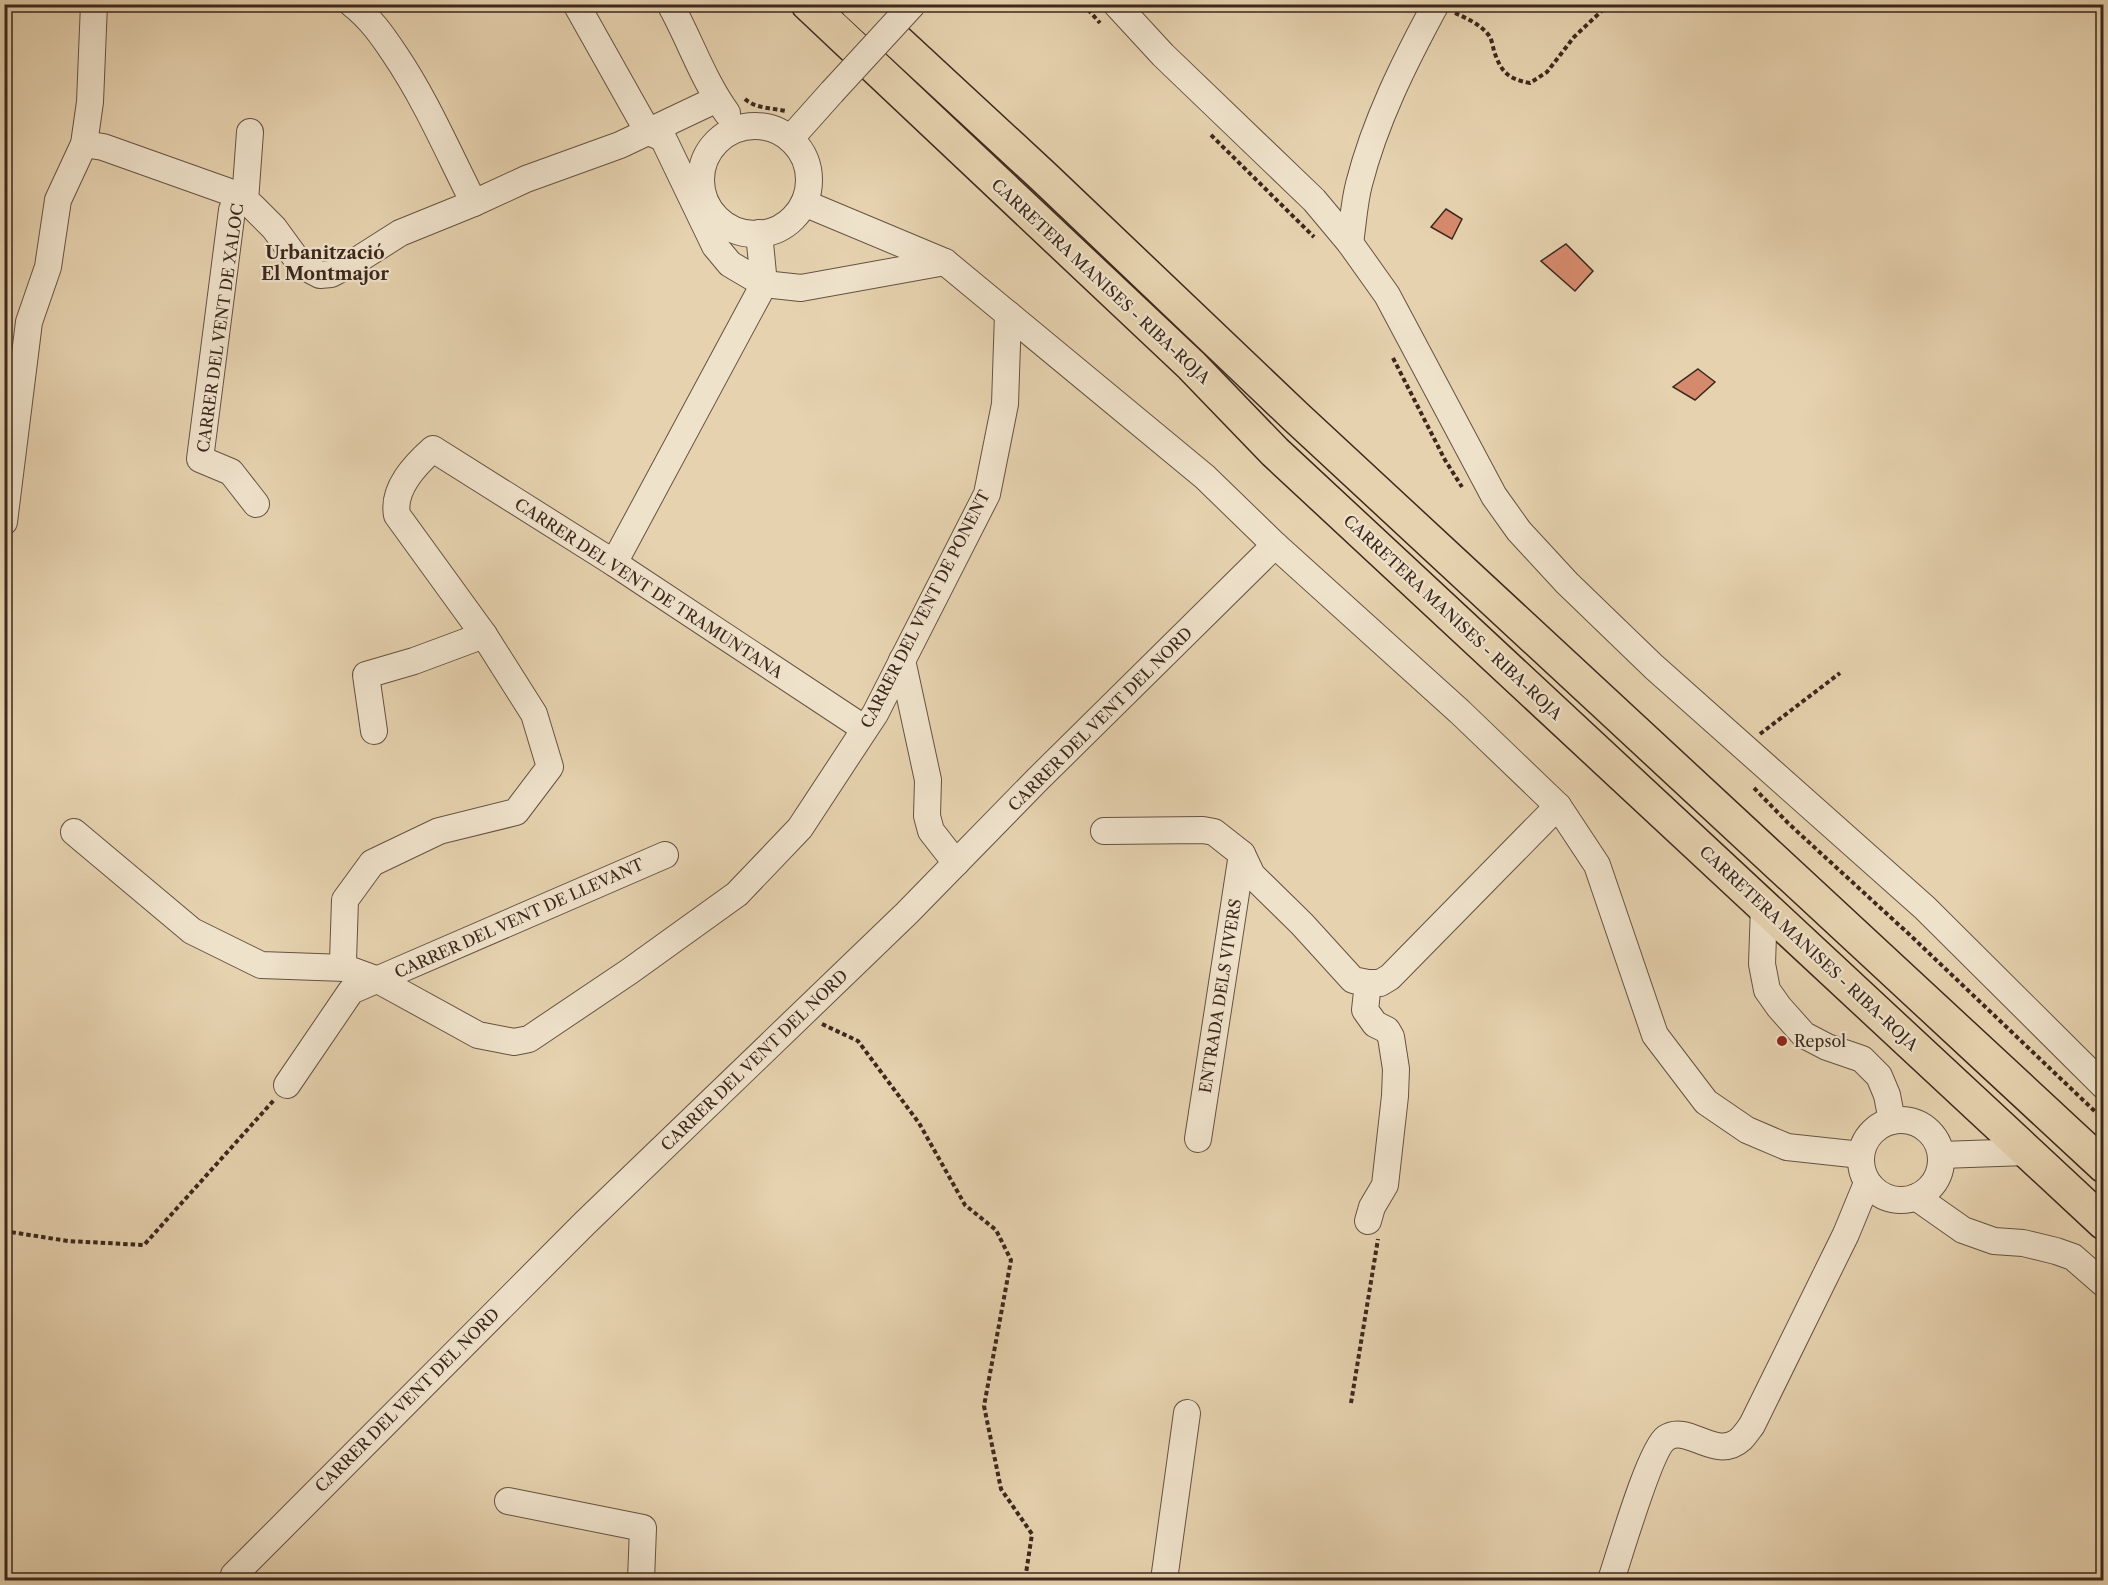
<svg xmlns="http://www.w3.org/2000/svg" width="2108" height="1585" viewBox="0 0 2108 1585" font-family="'Libre Caslon Text',serif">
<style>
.building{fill:#d68a6d;stroke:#3c281d;stroke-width:1.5}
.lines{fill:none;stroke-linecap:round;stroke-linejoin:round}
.minor-casing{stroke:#665242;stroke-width:28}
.major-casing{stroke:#3c281d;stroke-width:36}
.path{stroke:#3c281d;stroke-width:4;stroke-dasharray:4.5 3;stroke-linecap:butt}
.minor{stroke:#efe2cb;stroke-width:26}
.major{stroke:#e6d2af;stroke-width:33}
.minor-bridge-casing{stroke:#665242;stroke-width:28;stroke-linecap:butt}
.minor-bridge{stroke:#efe2cb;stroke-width:26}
.poi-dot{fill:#8f2418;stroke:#efe2cb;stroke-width:2}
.labels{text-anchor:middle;stroke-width:4.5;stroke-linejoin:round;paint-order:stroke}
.street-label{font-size:16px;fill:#3c281d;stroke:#efe2cb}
.poi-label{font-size:16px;fill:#3c281d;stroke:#efe2cb;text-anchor:start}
.neighbourhood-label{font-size:18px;font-weight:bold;fill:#3c281d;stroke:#efe2cb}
</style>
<rect width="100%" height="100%" fill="#e6d2af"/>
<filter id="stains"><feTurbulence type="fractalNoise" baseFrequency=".00333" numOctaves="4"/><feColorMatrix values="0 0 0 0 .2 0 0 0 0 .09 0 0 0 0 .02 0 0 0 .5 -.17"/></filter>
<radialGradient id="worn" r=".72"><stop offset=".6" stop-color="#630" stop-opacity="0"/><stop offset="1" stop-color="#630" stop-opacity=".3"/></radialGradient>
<g class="building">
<polygon points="1446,209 1462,219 1452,239 1431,227"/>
<polygon points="1566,244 1593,271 1575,291 1541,261"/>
<polygon points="1698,369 1715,382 1695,400 1673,387"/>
</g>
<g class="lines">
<g class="minor-casing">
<g id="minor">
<path d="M352,4C370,18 382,35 394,53C426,100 448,152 474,203L526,179L620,145L717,99"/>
<polyline points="576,4 648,132"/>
<path d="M670,4C690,40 703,80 727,113"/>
<polyline points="1116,4 1163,55 1314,200 1350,243 1387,295 1494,496 1519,531 1567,583 1654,667 1925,908 2104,1086"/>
<circle cx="755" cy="180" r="54"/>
<polyline points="648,132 663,138 715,246 730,264 764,284 801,288 945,262"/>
<polyline points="790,139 832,92"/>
<polyline points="84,144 103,147 238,195 252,206 274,228 301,265 320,275 331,274 356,261 400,233 474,203"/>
<polyline points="238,195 232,210 200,459 231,472 256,504"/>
<polyline points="245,201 250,132"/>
<polyline points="804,203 945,262 1205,477 1275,545 1460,712 1558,806 1597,865 1655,1035 1706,1102 1747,1130 1787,1147 1861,1155"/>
<path d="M1350,243C1353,224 1354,203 1359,184C1375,121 1405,61 1436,4"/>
<polyline points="4,522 29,322 48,267 58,200 84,144 90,102 94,4"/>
<polyline points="614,563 764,284 759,233"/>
<polyline points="902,660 928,780 927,816 931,831 956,863"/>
<path d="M865,729L614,563L433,449C415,465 392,489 397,515L484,635L534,714L550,767L516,812L439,831L372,863L345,900L343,961L345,968L378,980L478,1035L514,1042L529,1039L630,971L737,894L800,828L865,729L875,714L987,494L1005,404L1008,314"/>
<polyline points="374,731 366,675 414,661 484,635"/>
<polyline points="1104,831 1203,830 1214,832 1242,854 1252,875 1302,924 1353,980 1368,983 1380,983 1390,977 1558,806"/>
<polyline points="74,832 192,931 261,965 345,968"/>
<polyline points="1764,906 1762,964 1767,990 1779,1007 1804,1035 1827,1047 1862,1059 1879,1076 1887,1095 1892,1121"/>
<polyline points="287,1085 351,991 665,855"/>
<circle cx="1901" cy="1160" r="40"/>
<polyline points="1198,1139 1242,854"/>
<polyline points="1941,1155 2027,1152"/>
<polyline points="1916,1197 1963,1230 1994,1241 2023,1243 2056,1251 2073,1257 2104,1284"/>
<polyline points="1368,1221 1372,1207 1385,1185 1395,1096 1396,1069 1391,1037 1387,1030 1375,1024 1365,1010 1368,983"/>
<polyline points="508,1501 643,1528 641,1580"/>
<polyline points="234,1575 585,1223 907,913 1037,780 1275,545"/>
<polyline points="1164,1580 1187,1413"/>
<path d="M1611,1580C1619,1557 1650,1449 1666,1438C1688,1423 1716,1462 1741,1439C1745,1435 1749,1429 1752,1425L1846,1234L1867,1183"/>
</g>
</g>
<g class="major-casing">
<g id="major">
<polyline points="808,4 1191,365 1275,452 2104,1223"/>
<polyline points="857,4 1044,177 1295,416 2104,1166"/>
</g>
</g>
<g class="path">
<polyline points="1083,4 1100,23"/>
<path d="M1455,13C1468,19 1482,25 1490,37C1492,41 1493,47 1494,51C1501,72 1508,79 1530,83L1547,72L1574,37L1609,4"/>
<path d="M745,99C756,109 773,108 786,111"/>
<polyline points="1211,135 1314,237"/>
<polyline points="1393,358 1445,460 1462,487"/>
<polyline points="1760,734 1840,673"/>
<polyline points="1754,788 1789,824 1911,936 2104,1120"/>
<polyline points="822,1024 858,1041 919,1123 965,1205 996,1230 1011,1260 984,1406 1001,1489 1032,1534 1025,1580"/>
<polyline points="4,1231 68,1241 144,1245 274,1100"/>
<polyline points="1351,1403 1378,1239"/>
</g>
<use href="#minor" class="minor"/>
<use href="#major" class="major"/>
<g class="minor-bridge-casing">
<polyline id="minor-bridge" points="832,92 913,4"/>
</g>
<use href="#minor-bridge" class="minor-bridge"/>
</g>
<circle class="poi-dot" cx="1782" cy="1041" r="6"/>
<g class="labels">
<g class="street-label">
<text transform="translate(1101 281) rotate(43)" y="6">CARRETERA MANISES - RIBA-ROJA</text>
<text transform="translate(220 328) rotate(-82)" y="6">CARRER DEL VENT DE XALOC</text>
<text transform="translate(649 588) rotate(33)" y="6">CARRER DEL VENT DE TRAMUNTANA</text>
<text transform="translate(925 609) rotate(-63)" y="6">CARRER DEL VENT DE PONENT</text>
<text transform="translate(1453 617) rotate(43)" y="6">CARRETERA MANISES - RIBA-ROJA</text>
<text transform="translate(1100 719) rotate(-45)" y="6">CARRER DEL VENT DEL NORD</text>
<text transform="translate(519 918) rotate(-24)" y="6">CARRER DEL VENT DE LLEVANT</text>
<text transform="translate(1809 948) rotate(43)" y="6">CARRETERA MANISES - RIBA-ROJA</text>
<text transform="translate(1220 996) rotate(-81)" y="6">ENTRADA DELS VIVERS</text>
<text transform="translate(754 1060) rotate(-44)" y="6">CARRER DEL VENT DEL NORD</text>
<text transform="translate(407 1400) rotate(-45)" y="6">CARRER DEL VENT DEL NORD</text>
</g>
<g class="poi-label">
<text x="1794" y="1047">Repsol</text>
</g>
<g class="neighbourhood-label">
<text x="325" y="259">Urbanització<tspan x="325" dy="21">El Montmajor</tspan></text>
</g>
</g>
<rect width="2108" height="1585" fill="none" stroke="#e6d2af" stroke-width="24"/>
<rect x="6" y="6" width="2096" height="1573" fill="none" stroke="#3c281d" stroke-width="3"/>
<rect x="12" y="12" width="2084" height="1561" fill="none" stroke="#3c281d" stroke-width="1.5"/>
<rect width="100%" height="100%" filter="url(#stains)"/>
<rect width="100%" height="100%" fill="url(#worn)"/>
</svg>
